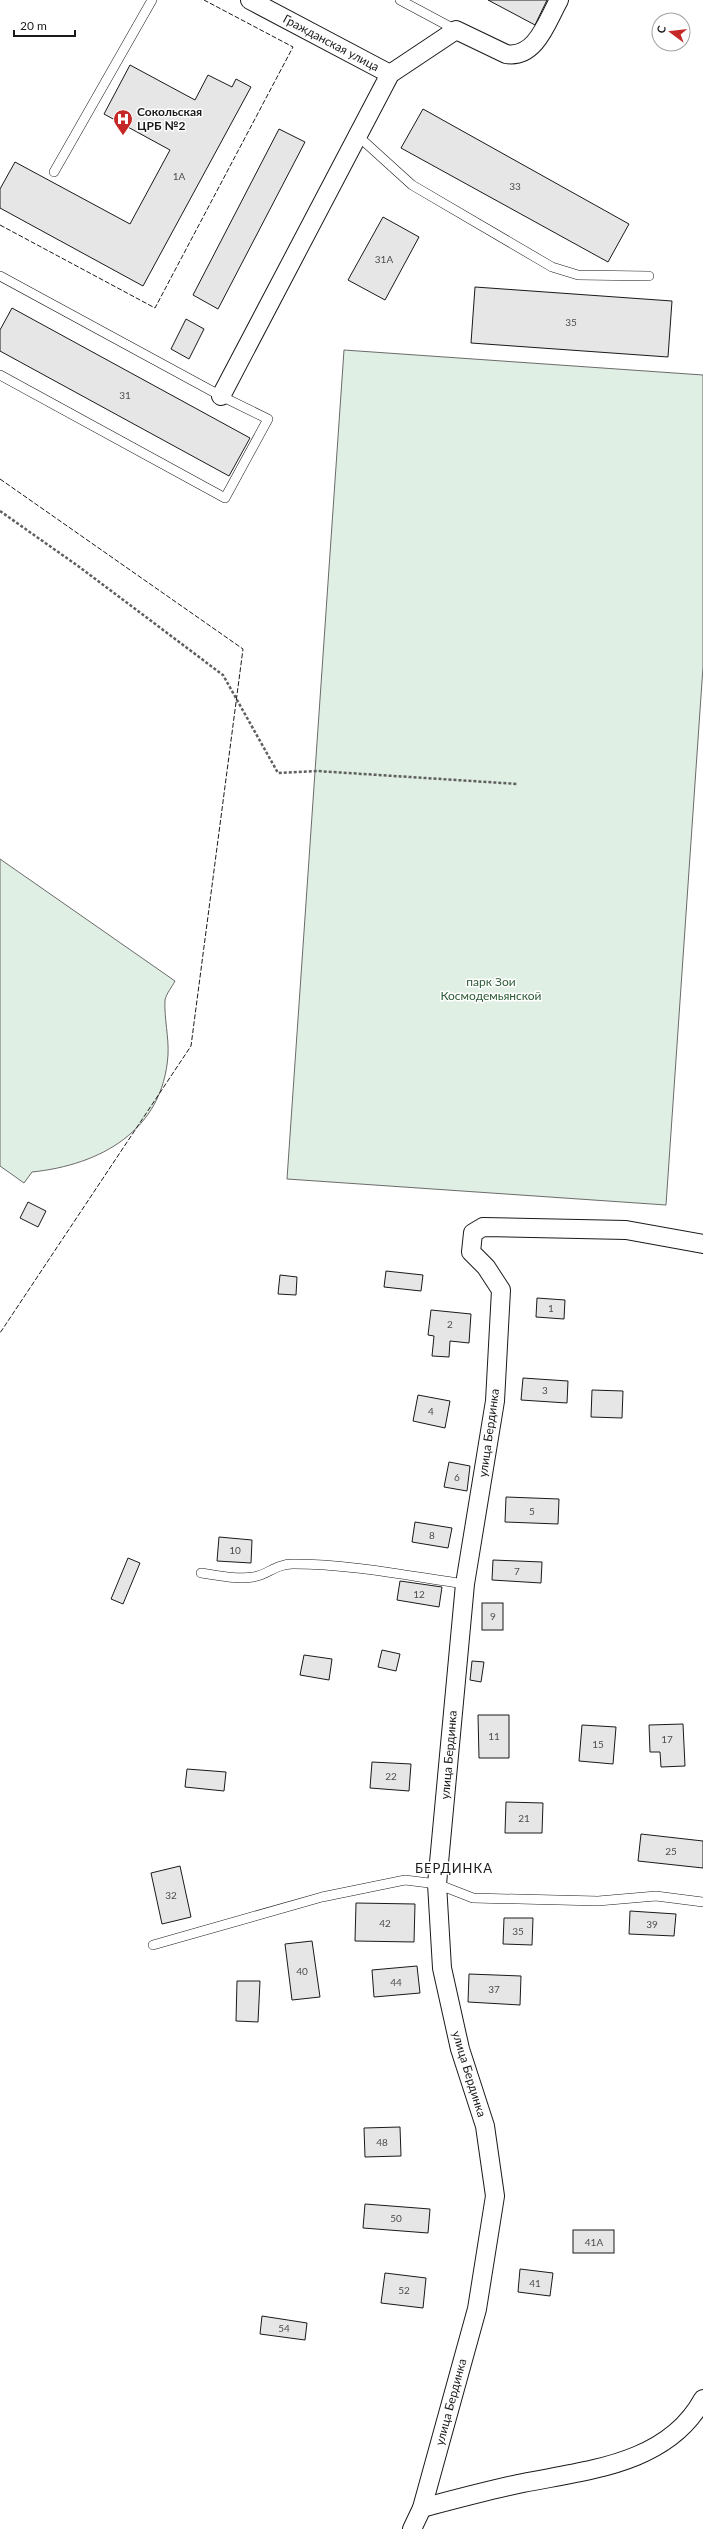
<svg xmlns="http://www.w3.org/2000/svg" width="703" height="2529" viewBox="0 0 703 2529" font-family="Lato,sans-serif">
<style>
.green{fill:#e0efe3;stroke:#6a6a6a}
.building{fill:#e6e6e6;stroke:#1a1a1a}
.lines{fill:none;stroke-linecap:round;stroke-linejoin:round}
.service-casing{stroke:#1a1a1a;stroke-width:10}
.minor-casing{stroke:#1a1a1a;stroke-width:20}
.path{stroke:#5f5f5f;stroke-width:2.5;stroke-dasharray:3 2;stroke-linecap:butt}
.service{stroke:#fff;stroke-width:9}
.minor{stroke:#fff;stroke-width:18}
.fence{stroke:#1a1a1a;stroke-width:1;stroke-dasharray:5 2;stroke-linecap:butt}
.labels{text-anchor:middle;stroke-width:3;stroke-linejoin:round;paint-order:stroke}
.number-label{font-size:10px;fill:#4d4d4d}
.street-label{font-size:12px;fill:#1a1a1a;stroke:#fff}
.poi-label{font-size:12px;font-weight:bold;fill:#1a1a1a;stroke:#fff;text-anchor:start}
.park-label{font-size:12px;fill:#2b5a34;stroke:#fff}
.neighbourhood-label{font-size:13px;letter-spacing:1px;fill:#1a1a1a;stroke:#fff}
</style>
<rect width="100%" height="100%" fill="#fff"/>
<g class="green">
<polygon points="344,350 703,375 703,667 666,1205 287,1179"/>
<path d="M0,859L175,981C172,987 166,994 165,1000C164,1018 169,1037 168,1055C163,1131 100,1165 32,1172L24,1183L0,1166Z"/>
</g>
<g class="building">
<polygon points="488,0 547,0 535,25"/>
<polygon points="130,65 195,100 208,75 232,87 236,79 251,87 143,286 0,208 0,189 15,162 130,224 170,150 104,114"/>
<polygon points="423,109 629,224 608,262 401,148"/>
<polygon points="279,129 305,142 218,309 193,295"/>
<polygon points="383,217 419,237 385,300 348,280"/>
<polygon points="475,287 672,301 668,357 471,343"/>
<polygon points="12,308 250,438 229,476 0,351 0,330"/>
<polygon points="186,319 204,329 189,359 171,349"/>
<polygon points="28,1202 46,1211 38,1227 20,1218"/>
<polygon points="386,1271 423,1275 421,1291 384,1287"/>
<polygon points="280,1275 297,1277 296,1295 278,1294"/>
<polygon points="537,1298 565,1300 564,1319 536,1317"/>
<polygon points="431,1310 471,1314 469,1343 450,1341 449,1357 432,1356 434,1336 428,1335"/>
<polygon points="523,1378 568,1381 567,1403 521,1400"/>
<polygon points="592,1390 623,1391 622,1418 591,1417"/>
<polygon points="418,1395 450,1401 445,1428 413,1421"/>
<polygon points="449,1462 470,1466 467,1491 444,1487"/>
<polygon points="506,1497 559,1499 558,1524 505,1522"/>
<polygon points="415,1522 452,1528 448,1548 412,1542"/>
<polygon points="219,1537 252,1540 251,1563 217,1561"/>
<polygon points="128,1558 140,1563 123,1604 111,1599"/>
<polygon points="493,1560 542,1562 541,1583 492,1580"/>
<polygon points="400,1581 442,1587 439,1607 397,1600"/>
<rect x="482" y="1603" width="21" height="27"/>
<polygon points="382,1650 400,1654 396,1671 378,1667"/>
<polygon points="304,1655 332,1659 329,1680 300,1675"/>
<polygon points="472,1661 484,1662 481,1682 470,1680"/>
<polygon points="478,1715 509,1715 509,1758 479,1758"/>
<polygon points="683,1724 685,1766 661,1767 660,1752 650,1752 649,1725"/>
<polygon points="582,1725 616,1727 613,1764 579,1761"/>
<polygon points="372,1762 411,1764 409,1791 370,1788"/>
<polygon points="187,1769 226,1772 224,1791 185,1787"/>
<polygon points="506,1802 543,1803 542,1833 505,1833"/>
<polygon points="641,1834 703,1841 703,1868 638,1861"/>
<polygon points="180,1866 191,1917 162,1924 151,1873"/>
<polygon points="356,1903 415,1904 414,1942 355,1941"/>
<polygon points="630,1911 676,1914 674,1936 629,1934"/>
<polygon points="504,1918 533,1918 532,1945 503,1944"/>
<polygon points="312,1941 320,1997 292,2000 285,1944"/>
<polygon points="417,1966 420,1993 374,1997 372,1970"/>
<polygon points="469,1974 521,1976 520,2005 468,2002"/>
<polygon points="237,1981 260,1981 258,2022 236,2021"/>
<polygon points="400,2127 401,2156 365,2157 364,2128"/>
<polygon points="365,2204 430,2209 428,2233 363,2228"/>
<rect x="573" y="2230" width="41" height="23"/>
<polygon points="520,2269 553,2273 550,2296 518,2292"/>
<polygon points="385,2273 426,2278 423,2308 381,2303"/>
<polygon points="262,2316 307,2323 305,2340 260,2334"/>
</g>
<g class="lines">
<g class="service-casing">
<g id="service">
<polyline points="400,0 456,30"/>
<polyline points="358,136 412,185 552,267 578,275 649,276"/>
<polyline points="54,172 152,0"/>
<polyline points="0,276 221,396 268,419 225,498 0,375"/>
<path d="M201,1573C217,1575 237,1580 253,1577C268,1575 275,1564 293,1564C350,1564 409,1576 465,1584"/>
<polyline points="153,1945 322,1897 405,1880 437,1884 473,1898 598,1901 656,1896 703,1902"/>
</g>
</g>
<g class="minor-casing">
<g id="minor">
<polyline points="250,0 390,74"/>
<path d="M221,396L390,74L456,30L506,54C536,59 547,21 559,0"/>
<path d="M422,2508C456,2499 489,2490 523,2483C588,2470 668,2464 703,2399"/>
<polyline points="412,2529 422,2508 477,2309 495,2196 485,2126 460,2049 442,1968 437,1884 465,1584 495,1401 501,1290 486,1267 471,1252 473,1233 483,1227 626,1230 703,1244"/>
</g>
</g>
<polyline class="path" points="0,511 78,566 223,675 278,773 317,771 518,784"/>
<use href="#service" class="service"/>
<use href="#minor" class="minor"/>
<g class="fence">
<polyline points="0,225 155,308 293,47 204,0"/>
<polyline points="0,479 243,649 191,1046 0,1333"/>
</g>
</g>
<defs>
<g id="hospital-pin" transform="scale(1)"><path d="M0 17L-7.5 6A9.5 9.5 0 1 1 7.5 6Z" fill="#c62828" stroke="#fff"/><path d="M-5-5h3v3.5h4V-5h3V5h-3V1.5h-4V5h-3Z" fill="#fff"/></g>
</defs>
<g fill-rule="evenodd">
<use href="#hospital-pin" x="123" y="119"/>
</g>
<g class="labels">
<g class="number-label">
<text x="179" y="180">1А</text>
<text x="515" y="190">33</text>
<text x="384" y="263">31А</text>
<text x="571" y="326">35</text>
<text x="125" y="399">31</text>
<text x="551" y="1312">1</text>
<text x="450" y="1328">2</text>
<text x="545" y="1394">3</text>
<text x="431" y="1415">4</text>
<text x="457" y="1481">6</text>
<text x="532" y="1515">5</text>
<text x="432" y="1539">8</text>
<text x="235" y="1554">10</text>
<text x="517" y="1575">7</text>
<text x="419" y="1598">12</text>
<text x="493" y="1620">9</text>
<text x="494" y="1740">11</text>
<text x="667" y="1743">17</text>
<text x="598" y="1748">15</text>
<text x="391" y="1780">22</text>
<text x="524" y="1822">21</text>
<text x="671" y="1855">25</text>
<text x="171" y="1899">32</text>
<text x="385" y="1927">42</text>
<text x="652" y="1928">39</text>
<text x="518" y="1935">35</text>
<text x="302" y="1975">40</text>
<text x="396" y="1986">44</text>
<text x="494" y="1993">37</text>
<text x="382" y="2146">48</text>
<text x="396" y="2222">50</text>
<text x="594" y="2246">41А</text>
<text x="535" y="2287">41</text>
<text x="404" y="2294">52</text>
<text x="284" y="2332">54</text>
</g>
<g class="street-label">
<text transform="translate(331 43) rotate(28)" y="4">Гражданская улица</text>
<text transform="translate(489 1433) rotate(-82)" y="4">улица Бердинка</text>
<text transform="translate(449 1755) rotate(-85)" y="4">улица Бердинка</text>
<text transform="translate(469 2074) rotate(73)" y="4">улица Бердинка</text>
<text transform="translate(451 2402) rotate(-75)" y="4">улица Бердинка</text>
</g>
<g class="poi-label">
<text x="137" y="116">Сокольская<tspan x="137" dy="14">ЦРБ №2</tspan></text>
</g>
<g class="park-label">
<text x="491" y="986">парк Зои<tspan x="491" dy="14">Космодемьянской</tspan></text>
</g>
<g class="neighbourhood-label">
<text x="454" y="1873">БЕРДИНКА</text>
</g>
</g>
<g transform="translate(671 32) rotate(285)"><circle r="19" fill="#ffffff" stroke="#a3a3a3"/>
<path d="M0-3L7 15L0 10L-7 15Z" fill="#c62828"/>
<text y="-6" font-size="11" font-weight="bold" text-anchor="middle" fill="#1a1a1a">С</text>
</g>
<path d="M14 30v6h61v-6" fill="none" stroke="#1a1a1a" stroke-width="2"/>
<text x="20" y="30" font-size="12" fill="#1a1a1a" stroke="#ffffff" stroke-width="3" paint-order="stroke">20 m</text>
</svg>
